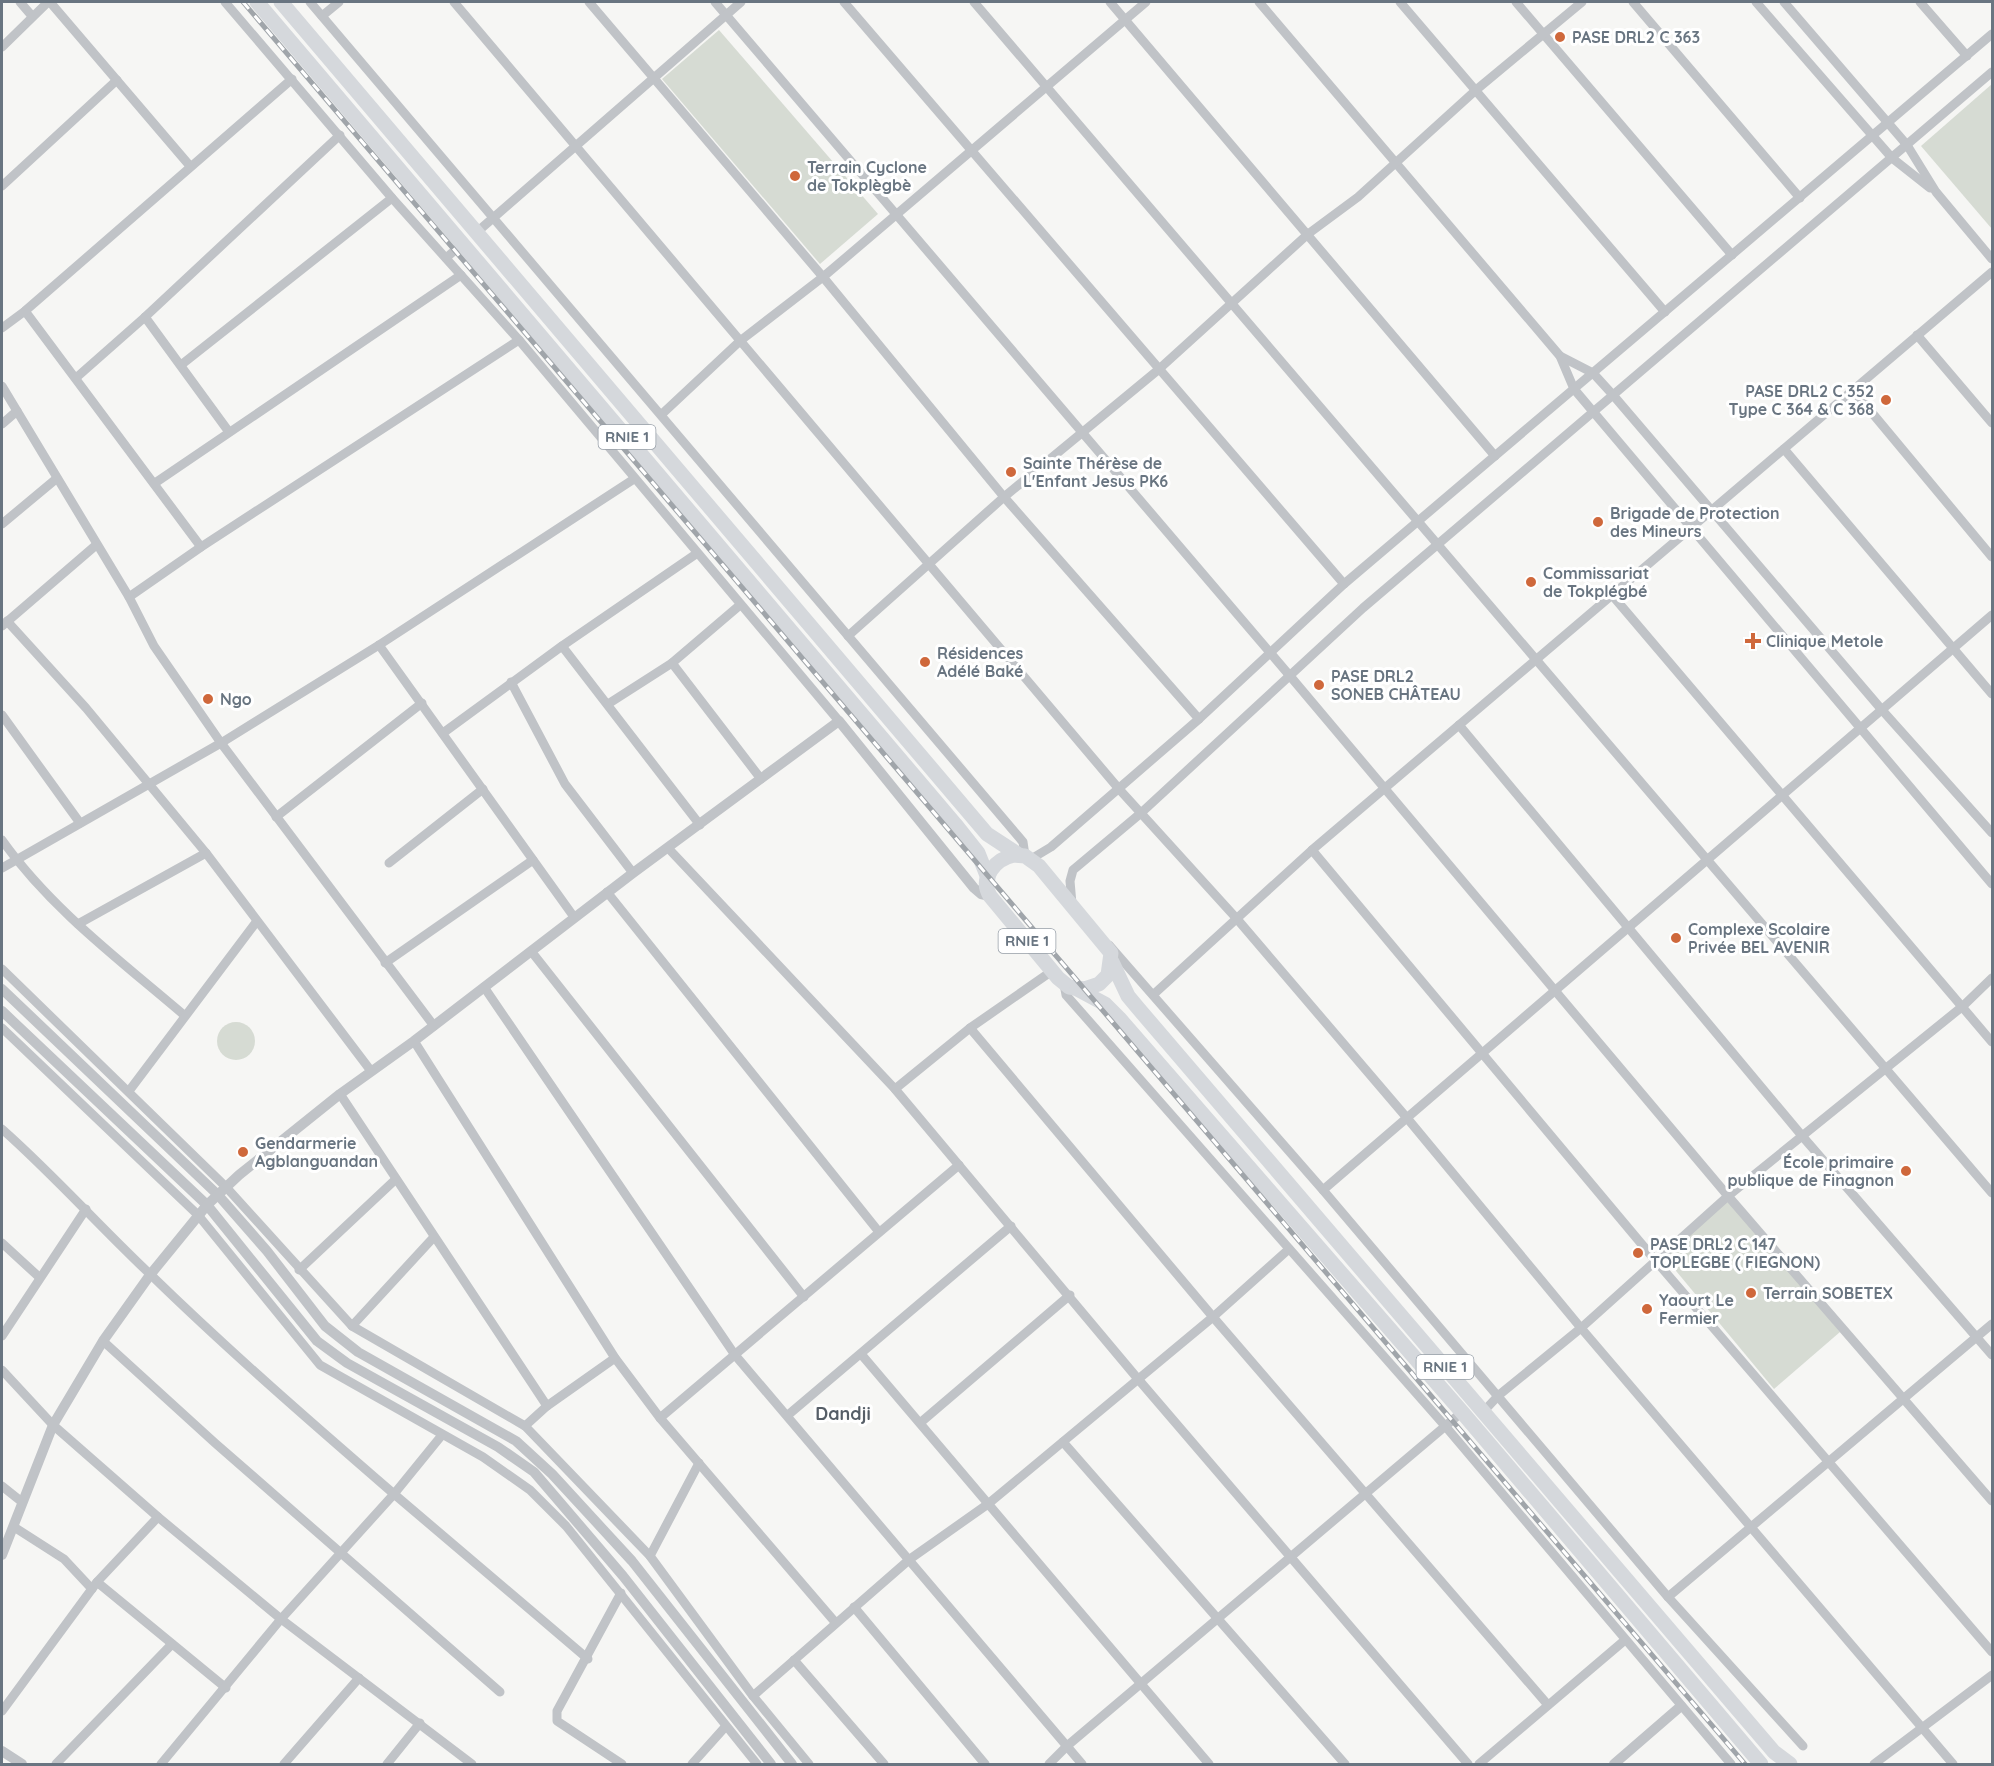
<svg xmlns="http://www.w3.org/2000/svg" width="1994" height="1766" viewBox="0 0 1994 1766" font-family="Quicksand,sans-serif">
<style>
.green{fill:#d6dbd3}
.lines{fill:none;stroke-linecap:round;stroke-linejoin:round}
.minor{stroke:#c0c3c7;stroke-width:9}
.tertiary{stroke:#c0c3c7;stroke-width:10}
.trunk{stroke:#d5d8dc;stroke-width:15}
.rail-casing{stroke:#a0a5aa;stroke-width:5}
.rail{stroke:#fff;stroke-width:3;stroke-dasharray:9;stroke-linecap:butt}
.poi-dot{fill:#cf683b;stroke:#fff;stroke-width:2}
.labels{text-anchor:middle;stroke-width:6;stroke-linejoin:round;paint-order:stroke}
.shield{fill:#fff;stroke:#969ea7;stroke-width:1.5}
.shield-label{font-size:15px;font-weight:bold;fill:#697581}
.poi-label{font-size:16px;font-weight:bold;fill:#697581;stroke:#fff;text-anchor:start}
.neighbourhood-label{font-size:18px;font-weight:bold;fill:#565e67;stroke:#fff}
</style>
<rect width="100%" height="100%" fill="#f6f6f4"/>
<g class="green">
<polygon points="719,30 878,214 820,264 662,79"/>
<polygon points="1992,84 1992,229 1921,146"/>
<circle cx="236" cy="1041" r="19"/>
<polygon points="1730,1196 1840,1332 1774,1389 1662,1254"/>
</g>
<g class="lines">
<g class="minor">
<polyline points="20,2 32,16"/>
<polyline points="50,2 190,166"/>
<polyline points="225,2 392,198 519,340 839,721"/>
<polyline points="310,2 1018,836 1023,842 1025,856"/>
<polyline points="454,2 1119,789 1237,919 1407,1118 1581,1328 1953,1764"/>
<polyline points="589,2 823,277 1004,497 1199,719"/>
<polyline points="715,2 1290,676 1728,1196 1992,1501"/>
<polyline points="844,2 1344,584"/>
<polyline points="974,2 1992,1193"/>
<polyline points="1110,2 1495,456"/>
<polyline points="1259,2 1560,356 1574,389 1992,884"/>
<polyline points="1400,2 1665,312"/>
<polyline points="1516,2 1732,255"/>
<polyline points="1633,2 1800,198"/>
<polyline points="1756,2 1892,158 1930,188"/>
<polyline points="1784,2 1907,145 1936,192 1992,259"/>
<polyline points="1920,2 1967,56"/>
<polyline points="322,16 339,2"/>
<polyline points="2,47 48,2"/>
<polyline points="2,186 117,80"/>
<polyline points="477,232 741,2"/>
<polyline points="446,258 463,243"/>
<polyline points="25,311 201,547"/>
<polyline points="145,317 229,432"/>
<polyline points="2,328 25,311 292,79"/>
<polyline points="1917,335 1992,423"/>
<polyline points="1560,356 1593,373 1613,395 1882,710 1992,833"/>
<polyline points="181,365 392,198"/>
<polyline points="77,377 145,317 340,135"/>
<polyline points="2,386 129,597 154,646 221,743 434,1026"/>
<polyline points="1853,390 1992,557"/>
<polyline points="662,414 740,341 823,277 1146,2"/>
<polyline points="2,424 17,411"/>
<polyline points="1784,449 1992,694"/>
<polyline points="155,483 461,275"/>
<polyline points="2,524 56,479"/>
<polyline points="1612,595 1992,1042"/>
<polyline points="129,597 201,547 519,340"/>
<polyline points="7,621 86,708 206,853 371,1071"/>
<polyline points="2,626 95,546"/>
<polyline points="848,636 1004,497 1158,370 1308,234 1358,197 1476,90 1582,2"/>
<polyline points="379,645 574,917"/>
<polyline points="562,646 700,825"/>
<polyline points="672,663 740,605"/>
<polyline points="511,682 565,784 633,873"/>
<polyline points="608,704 672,663 761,779"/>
<polyline points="2,715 80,823"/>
<polyline points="1459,725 1803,1137 1992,1355"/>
<polyline points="443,733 562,646 696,554"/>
<polyline points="276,817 422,703"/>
<path d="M2,840C51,909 121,961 184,1015"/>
<polyline points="668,848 895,1089 1138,1379 1468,1764"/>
<polyline points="1312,850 1655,1260 1992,1652"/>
<polyline points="1031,859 1051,847 1199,719 1344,584 1992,34"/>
<polyline points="389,863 483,789"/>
<polyline points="2,868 221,743 379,645 634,479"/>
<polyline points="607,892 879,1232"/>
<polyline points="1072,904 1070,881 1073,870 1141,813 1363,608 1992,72"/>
<polyline points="78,924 206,853"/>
<polyline points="1109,945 1323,1190 1668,1597 1803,1746"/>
<polyline points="531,951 804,1297"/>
<polyline points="385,963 533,860"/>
<polyline points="2,969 226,1187 352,1326 525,1426 650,1556 753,1696 809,1764"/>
<polyline points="1064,984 1066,995 1446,1427 1731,1764"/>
<polyline points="484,987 735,1355 1082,1764"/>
<polyline points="1154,994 1312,850 1992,272"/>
<polyline points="2,1028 198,1215 320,1365 483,1457 530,1490 566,1526 757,1764"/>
<polyline points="970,1028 1213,1317 1548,1705"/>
<polyline points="414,1041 615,1358 660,1418 835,1622"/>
<polyline points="895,1089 970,1028 1052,971"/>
<polyline points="129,1091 257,921"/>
<polyline points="340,1094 547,1406"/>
<path d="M2,1129C54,1175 100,1227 151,1275C229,1351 312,1423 394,1494L442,1435"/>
<polyline points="1323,1190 1992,615"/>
<polyline points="2,1243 39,1277"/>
<polyline points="299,1270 396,1179"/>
<polyline points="352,1326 433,1238"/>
<polyline points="2,1336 86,1209"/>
<polyline points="103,1341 215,1443 500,1692"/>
<polyline points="861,1354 1209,1764"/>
<polyline points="2,1370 53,1425 158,1517 281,1619 472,1764"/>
<polyline points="1483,1412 1499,1395 1581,1328 1728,1196 1963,1006 1992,978"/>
<polyline points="788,1415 1011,1226"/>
<polyline points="660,1418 959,1165"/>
<polyline points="920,1423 1070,1295"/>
<polyline points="525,1426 547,1406 615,1358"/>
<polyline points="1063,1442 1345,1764"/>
<polyline points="2,1486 22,1502"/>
<polyline points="14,1527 64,1559 92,1589"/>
<polyline points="650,1556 699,1463"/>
<polyline points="97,1582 226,1688"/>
<polyline points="621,1593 557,1711 557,1721 622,1764"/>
<polyline points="1668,1597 1992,1324"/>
<polyline points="854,1607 985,1764"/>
<polyline points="794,1660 884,1764"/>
<polyline points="753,1696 910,1559 988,1504 1213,1317 1289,1249"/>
<polyline points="2,1711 97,1582 158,1517"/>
<polyline points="56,1764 172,1644"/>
<polyline points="161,1764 281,1619 394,1494 588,1659"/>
<polyline points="284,1764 359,1678"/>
<polyline points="387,1764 420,1723"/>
<polyline points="692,1764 726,1726"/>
<polyline points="1049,1764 1067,1746 1462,1412"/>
<polyline points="1479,1764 1625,1640"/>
<polyline points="1874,1764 1992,1675"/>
</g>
<g class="tertiary">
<polyline points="2,989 218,1195 267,1251 325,1326 358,1352 516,1441 552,1474 632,1561 792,1764"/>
<polyline points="2,1011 207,1205 317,1341 347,1363 498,1447 534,1472 623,1576 771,1764"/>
<polyline points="2,1555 53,1425 103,1341 150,1275 207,1205 239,1175 340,1094 414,1041 633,873 839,721 974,888 981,894 990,896"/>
<polyline points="2,1751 22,1764"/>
<polyline points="1614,1764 1681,1706"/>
</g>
<g class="trunk">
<polyline points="257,2 955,824 978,853 988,878"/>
<polyline points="281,2 987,834 1019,855"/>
<path d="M1014,855L1025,856L1039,866L1111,953L1108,975L1099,984L1084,989L1069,987L1058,978L990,896C979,877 996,859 1014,855Z"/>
<polyline points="1112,962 1128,996 1138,1008 1774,1752 1790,1764"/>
<polyline points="1077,989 1105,1004 1119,1018 1462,1412 1761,1764"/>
</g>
<g class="rail-casing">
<polyline id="rail" points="243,2 1745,1764"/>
</g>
<use href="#rail" class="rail"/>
</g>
<g class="poi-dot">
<circle cx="1560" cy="37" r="6"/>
<circle cx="795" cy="176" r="6"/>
<circle cx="1886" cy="400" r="6"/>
<circle cx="1011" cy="472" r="6"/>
<circle cx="1598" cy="522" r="6"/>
<circle cx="1531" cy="582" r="6"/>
<path d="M1750 632h6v6h6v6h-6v6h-6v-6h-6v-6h6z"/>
<circle cx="925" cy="662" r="6"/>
<circle cx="1319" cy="685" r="6"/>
<circle cx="208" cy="699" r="6"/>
<circle cx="1676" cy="938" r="6"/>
<circle cx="243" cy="1152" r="6"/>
<circle cx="1906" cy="1171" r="6"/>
<circle cx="1638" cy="1253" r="6"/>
<circle cx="1751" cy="1293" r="6"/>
<circle cx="1647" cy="1309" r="6"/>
</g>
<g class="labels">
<g class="shield">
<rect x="598.5" y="425" width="57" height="24" rx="4.5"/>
<rect x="998.5" y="929" width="57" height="24" rx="4.5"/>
<rect x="1416.5" y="1355" width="57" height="24" rx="4.5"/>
</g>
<g class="shield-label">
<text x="627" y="442">RNIE 1</text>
<text x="1027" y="946">RNIE 1</text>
<text x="1445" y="1372">RNIE 1</text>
</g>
<g class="poi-label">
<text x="1572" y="43">PASE DRL2 C 363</text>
<text x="807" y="173">Terrain Cyclone<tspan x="807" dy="18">de Tokplègbè</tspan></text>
<text x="1874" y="397" text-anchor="end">PASE DRL2 C 352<tspan x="1874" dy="18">Type C 364 &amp; C 368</tspan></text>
<text x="1023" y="469">Sainte Thérèse de<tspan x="1023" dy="18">L'Enfant Jesus PK6</tspan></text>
<text x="1610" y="519">Brigade de Protection<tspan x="1610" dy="18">des Mineurs</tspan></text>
<text x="1543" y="579">Commissariat<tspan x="1543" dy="18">de Tokplégbé</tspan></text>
<text x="1766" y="647">Clinique Metole</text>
<text x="937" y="659">Résidences<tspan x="937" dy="18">Adélé Baké</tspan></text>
<text x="1331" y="682">PASE DRL2<tspan x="1331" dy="18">SONEB CHÂTEAU</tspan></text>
<text x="220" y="705">Ngo</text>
<text x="1688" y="935">Complexe Scolaire<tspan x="1688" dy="18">Privée BEL AVENIR</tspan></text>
<text x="255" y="1149">Gendarmerie<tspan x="255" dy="18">Agblanguandan</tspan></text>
<text x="1894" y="1168" text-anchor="end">École primaire<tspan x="1894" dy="18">publique de Finagnon</tspan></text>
<text x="1650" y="1250">PASE DRL2 C 147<tspan x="1650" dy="18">TOPLEGBE ( FIEGNON)</tspan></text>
<text x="1763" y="1299">Terrain SOBETEX</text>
<text x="1659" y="1306">Yaourt Le<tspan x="1659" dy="18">Fermier</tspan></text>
</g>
<g class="neighbourhood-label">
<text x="843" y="1420">Dandji</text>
</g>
</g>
<rect width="1994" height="1766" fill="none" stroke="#697581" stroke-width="6"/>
</svg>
